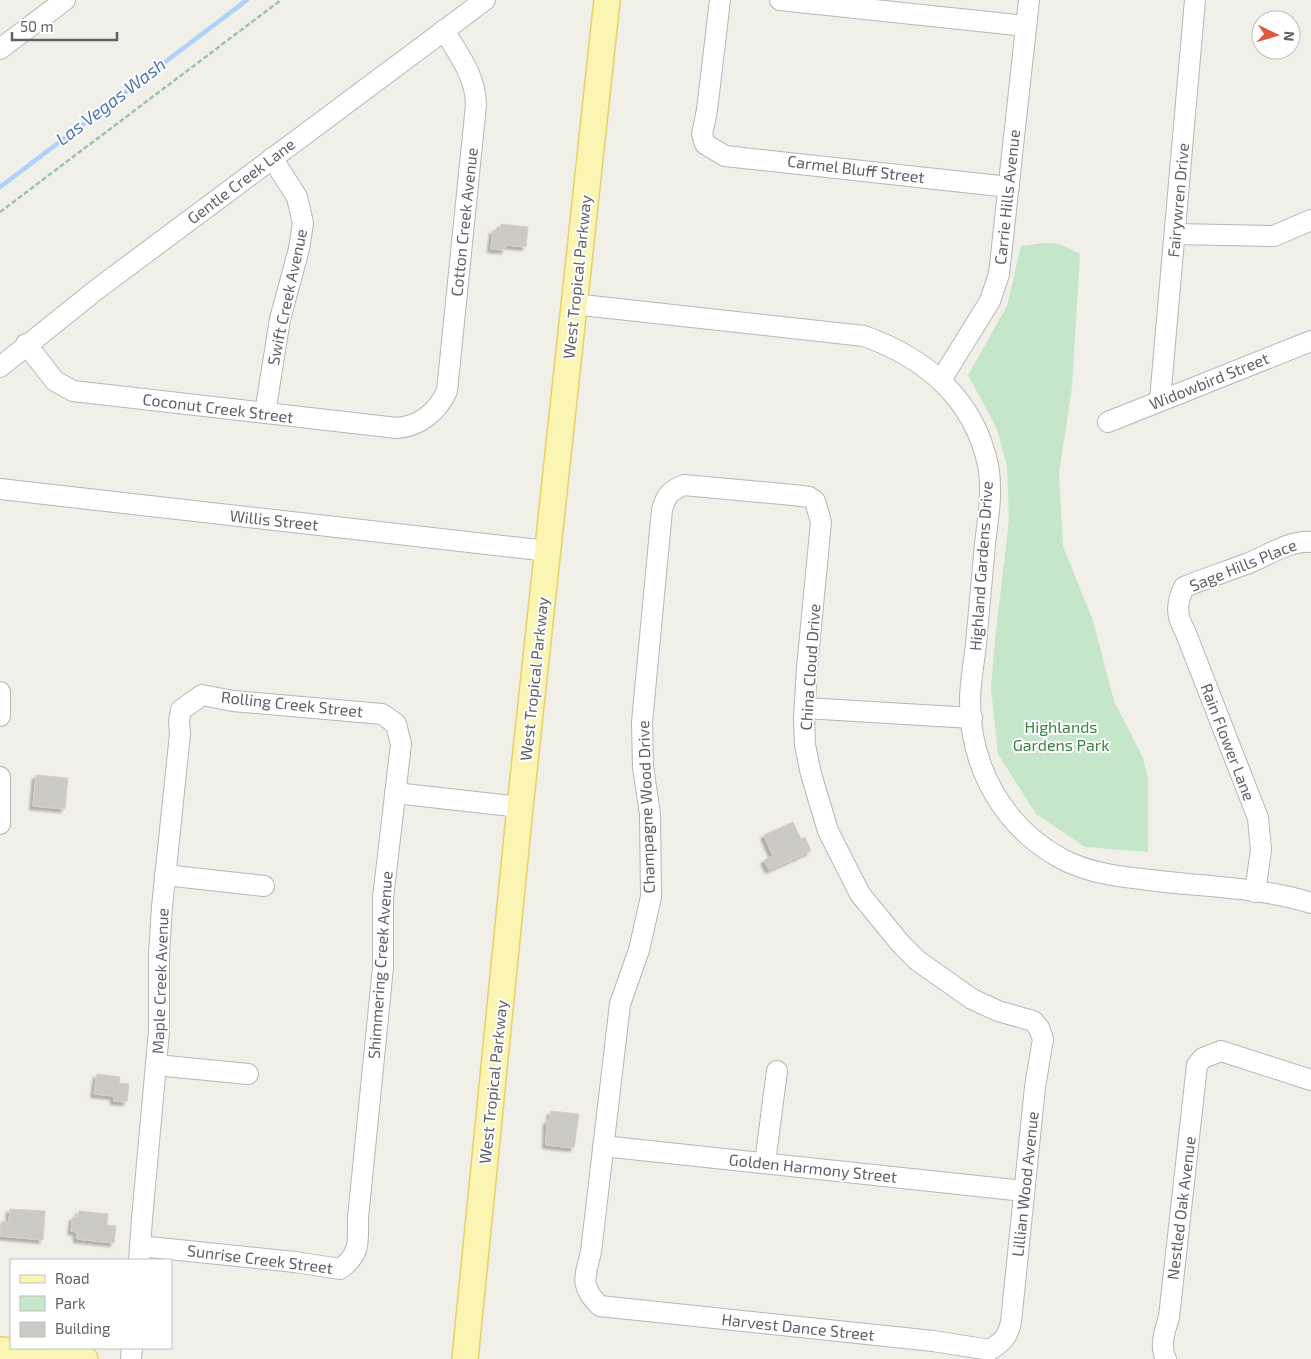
<svg xmlns="http://www.w3.org/2000/svg" width="1311" height="1359" viewBox="0 0 1311 1359" font-family="'Exo 2',sans-serif">
<style>
.green{fill:#c6e6c9}
.lines{fill:none;stroke-linecap:round;stroke-linejoin:round}
.stream{stroke:#aed2fa;stroke-width:4.5}
.building{fill:#cccac4;stroke:#d5d1c6;filter:url(#shadow)}
.minor-casing{stroke:#b5b7bb;stroke-width:22}
.major-casing{stroke:#e9d068;stroke-width:28}
.path{stroke:#9ec4ad;stroke-width:2.5;stroke-dasharray:5 2.5;stroke-linecap:butt}
.minor{stroke:#fff;stroke-width:20}
.major{stroke:#faf5b3;stroke-width:25}
.labels{text-anchor:middle;stroke-width:4;stroke-linejoin:round;paint-order:stroke}
.street-label{font-size:16px;fill:#5f6267;stroke:#fff}
.park-label{font-size:16px;fill:#3b8244;stroke:#fff}
.water-label{font-size:18px;font-style:italic;fill:#4d77b5;stroke:#fff}
</style>
<defs>
<filter id="shadow"><feDropShadow dx="-3.5" dy="3.5" stdDeviation="1" flood-color="#0004"/></filter>
</defs>
<rect width="100%" height="100%" fill="#f0efe8"/>
<polygon class="green" points="1045,243 1060,244 1080,254 1072,387 1059,473 1063,546 1093,621 1114,701 1143,758 1148,779 1148,852 1085,847 1036,814 998,754 991,688 995,640 1009,520 1007,467 997,429 968,375 1007,306 1021,246"/>
<g class="lines">
<polyline class="stream" points="0,187 247,0"/>
</g>
<g class="building">
<polygon points="501,224 528,227 526,247 506,245 505,250 491,249 493,230 500,231"/>
<polygon points="36,775 68,778 65,809 33,806"/>
<polygon points="793,822 801,839 805,837 811,851 769,870 764,860 773,856 764,835"/>
<polygon points="97,1074 120,1077 119,1083 129,1084 127,1102 114,1101 114,1096 94,1094"/>
<polygon points="551,1111 579,1114 574,1148 546,1145 547,1121 550,1119"/>
<polygon points="10,1209 45,1211 43,1240 0,1236 2,1221 9,1222"/>
<polygon points="79,1211 108,1214 107,1225 116,1226 114,1243 77,1239 77,1232 71,1231 73,1217 78,1217"/>
</g>
<g class="lines">
<g class="minor-casing">
<g id="minor">
<polyline points="720,0 707,110 702,134 705,144 725,156 1009,187"/>
<polyline points="780,0 1026,26"/>
<polyline points="0,49 65,0"/>
<polyline points="1175,234 1274,236 1311,220"/>
<path d="M573,304L864,336C926,358 974,399 988,465C993,491 988,518 985,544C982,577 979,611 976,644C974,663 970,682 970,701C970,767 1003,827 1062,859C1087,872 1114,876 1142,879C1198,887 1257,886 1311,903"/>
<path d="M26,344L55,381L73,391L397,428C420,426 437,412 447,391L476,105C476,76 458,54 444,30"/>
<polyline points="0,367 96,290 485,0"/>
<polyline points="941,380 990,301 999,274 1029,0"/>
<polyline points="1160,400 1195,0"/>
<polyline points="265,413 280,319 299,249 303,223 297,197 272,158"/>
<polyline points="1108,422 1311,341"/>
<path d="M684,485L793,495L809,497L815,501L821,522L807,668L804,719L805,745L811,774L828,831L860,894L900,943L918,961L972,999L998,1011L1033,1021L1039,1028L1043,1039L1035,1087L1011,1322C1008,1337 1002,1342 990,1350L933,1341L600,1306C579,1286 585,1277 591,1252L620,1004L639,950L651,897L650,814L643,767L642,722L662,510C666,495 670,491 684,485Z"/>
<polyline points="0,489 548,551"/>
<polyline points="0,692 0,716"/>
<polyline points="805,708 972,718"/>
<polyline points="0,777 0,824"/>
<polyline points="395,793 520,807"/>
<polyline points="165,875 264,886"/>
<path d="M1255,892L1261,850L1258,818L1185,631C1176,616 1176,604 1184,587C1204,579 1225,572 1246,564C1266,557 1289,540 1311,542"/>
<polyline points="156,1065 248,1074"/>
<polyline points="603,1146 1024,1191"/>
<polyline points="765,1163 777,1071"/>
<path d="M139,1260L142,1219L159,1031V954L162,907L180,734L179,721L181,710L202,695L233,701L382,714L396,724L401,744L383,898V967L358,1218C358,1241 361,1254 340,1269L295,1262L140,1246"/>
<polyline points="131,1359 132,1348"/>
<path d="M1166,1359C1159,1346 1165,1331 1169,1317L1197,1065L1203,1058L1221,1051L1311,1080"/>
</g>
</g>
<g class="major-casing">
<g id="major">
<polyline points="0,1350 85,1359"/>
<polyline points="465,1359 520,807 607,0"/>
</g>
</g>
<polyline class="path" points="0,212 281,0"/>
<use href="#minor" class="minor"/>
<use href="#major" class="major"/>
</g>
<g class="labels">
<g class="street-label">
<text transform="translate(856 169) rotate(7)" y="6">Carmel Bluff Street</text>
<text transform="translate(241 181) rotate(-37)" y="6">Gentle Creek Lane</text>
<text transform="translate(1007 197) rotate(-84)" y="6">Carrie Hills Avenue</text>
<text transform="translate(1178 200) rotate(-85)" y="6">Fairywren Drive</text>
<text transform="translate(464 222) rotate(-84)" y="6">Cotton Creek Avenue</text>
<text transform="translate(577 277) rotate(-84)" y="6">West Tropical Parkway</text>
<text transform="translate(287 297) rotate(-78)" y="6">Swift Creek Avenue</text>
<text transform="translate(1209 381) rotate(-22)" y="6">Widowbird Street</text>
<text transform="translate(218 408) rotate(7)" y="6">Coconut Creek Street</text>
<text transform="translate(274 520) rotate(6)" y="6">Willis Street</text>
<text transform="translate(1243 565) rotate(-22)" y="6">Sage Hills Place</text>
<text transform="translate(981 566) rotate(-86)" y="6">Highland Gardens Drive</text>
<text transform="translate(810 667) rotate(-86)" y="6">China Cloud Drive</text>
<text transform="translate(534 679) rotate(-84)" y="6">West Tropical Parkway</text>
<text transform="translate(292 704) rotate(6)" y="6">Rolling Creek Street</text>
<text transform="translate(1228 742) rotate(69)" y="6">Rain Flower Lane</text>
<text transform="translate(646 807) rotate(-92)" y="6">Champagne Wood Drive</text>
<text transform="translate(380 965) rotate(-86)" y="6">Shimmering Creek Avenue</text>
<text transform="translate(160 981) rotate(-88)" y="6">Maple Creek Avenue</text>
<text transform="translate(493 1082) rotate(-84)" y="6">West Tropical Parkway</text>
<text transform="translate(813 1168) rotate(6)" y="6">Golden Harmony Street</text>
<text transform="translate(1025 1184) rotate(-84)" y="6">Lillian Wood Avenue</text>
<text transform="translate(1181 1208) rotate(-83)" y="6">Nestled Oak Avenue</text>
<text transform="translate(260 1259) rotate(7)" y="6">Sunrise Creek Street</text>
<text transform="translate(798 1327) rotate(6)" y="6">Harvest Dance Street</text>
</g>
<g class="park-label">
<text x="1061" y="733">Highlands<tspan x="1061" dy="18">Gardens Park</tspan></text>
</g>
<g class="water-label">
<text transform="translate(111 102) rotate(-37)" y="6">Las Vegas Wash</text>
</g>
</g>
<rect x="10" y="1259" width="162" height="90" fill="#ffffff" stroke="#bfc0c2"/>
<rect x="20" y="1275" width="25" height="8" fill="#faf5b3" stroke="#bfc0c2"/>
<text x="55" y="1284" font-size="15" fill="#5f6267">Road</text>
<rect x="20" y="1296" width="25" height="15" fill="#c6e6c9" stroke="#bfc0c2"/>
<text x="55" y="1309" font-size="15" fill="#5f6267">Park</text>
<rect x="20" y="1322" width="25" height="15" fill="#cccac4" stroke="#bfc0c2"/>
<text x="55" y="1334" font-size="15" fill="#5f6267">Building</text>
<g transform="translate(1276 35) rotate(95)"><circle r="24" fill="#ffffff" stroke="#bfc0c2"/>
<path d="M0-4L9 19L0 12L-9 19Z" fill="#df593f"/>
<text y="-8" font-size="14" font-weight="bold" text-anchor="middle" fill="#5f6267">N</text>
</g>
<path d="M12 32v8h105v-8" fill="none" stroke="#5f6267" stroke-width="2.5"/>
<text x="20" y="32" font-size="15" fill="#5f6267" stroke="#ffffff" stroke-width="4" paint-order="stroke">50 m</text>
</svg>
